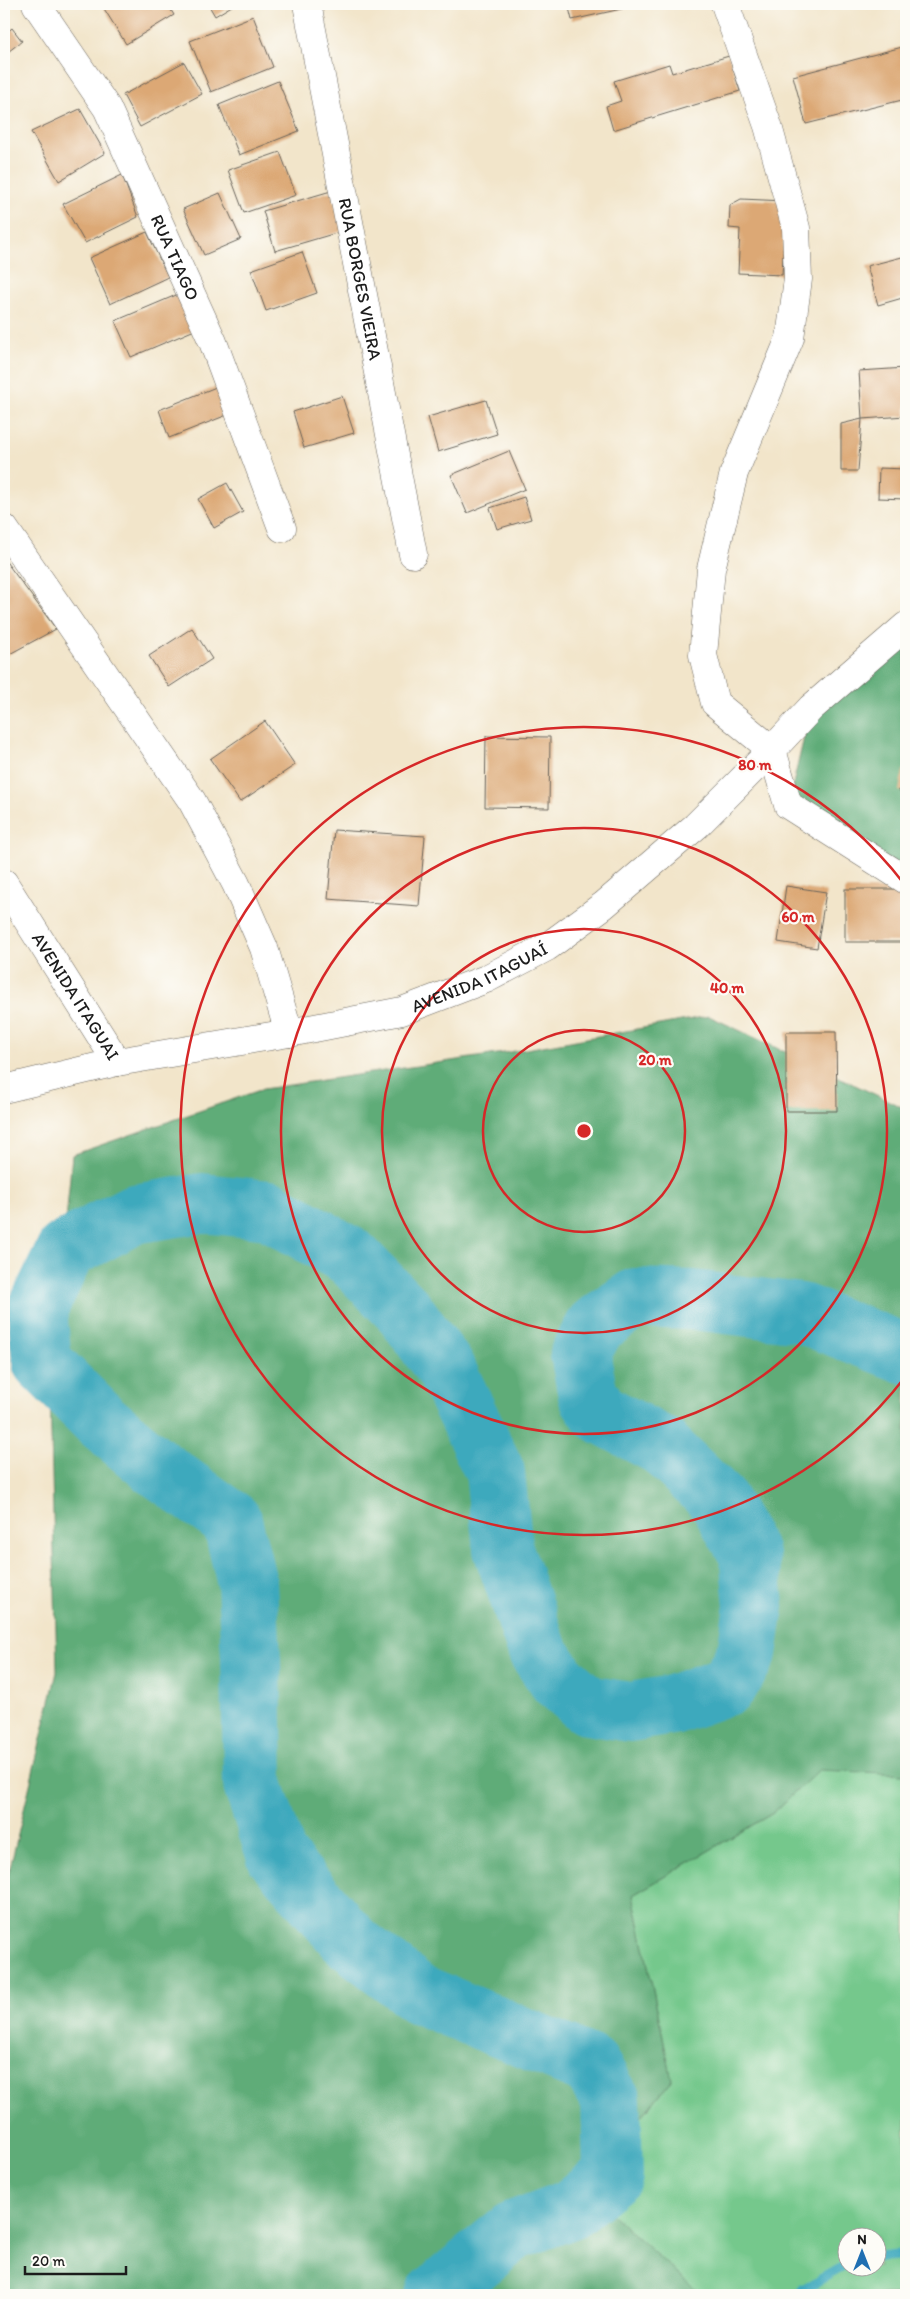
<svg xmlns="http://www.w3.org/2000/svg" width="910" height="2299" viewBox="0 0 910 2299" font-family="Itim,sans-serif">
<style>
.green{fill:#74c88c;stroke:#487254;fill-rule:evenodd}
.forest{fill:#5fac78;stroke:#3e644a}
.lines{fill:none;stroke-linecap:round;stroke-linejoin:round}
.stream{stroke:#3ea9bd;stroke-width:10}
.river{stroke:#3ea9bd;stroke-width:60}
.building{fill:#dca874}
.street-casing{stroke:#676259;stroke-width:29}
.street{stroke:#fff;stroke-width:28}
.ring{fill:none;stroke:#d62828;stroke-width:2.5}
.labels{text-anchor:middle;stroke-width:4.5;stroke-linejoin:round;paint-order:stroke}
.street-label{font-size:18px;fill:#1c1c1c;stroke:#fdfcf7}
.centre{fill:#d62828;stroke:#fdfcf7;stroke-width:2.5}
.ring-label{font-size:15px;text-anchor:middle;font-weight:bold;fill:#d62828;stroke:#fdfcf7;stroke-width:4.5;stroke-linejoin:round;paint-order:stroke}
</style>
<rect width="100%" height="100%" fill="#fdfcf7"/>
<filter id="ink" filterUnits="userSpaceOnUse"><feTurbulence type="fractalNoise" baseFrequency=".02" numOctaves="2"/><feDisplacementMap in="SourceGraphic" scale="10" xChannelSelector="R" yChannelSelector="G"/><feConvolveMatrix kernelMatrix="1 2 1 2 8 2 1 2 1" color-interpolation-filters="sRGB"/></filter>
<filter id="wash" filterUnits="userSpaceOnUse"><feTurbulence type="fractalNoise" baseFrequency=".0096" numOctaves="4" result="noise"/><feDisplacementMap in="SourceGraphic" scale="20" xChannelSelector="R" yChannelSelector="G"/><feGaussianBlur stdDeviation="1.12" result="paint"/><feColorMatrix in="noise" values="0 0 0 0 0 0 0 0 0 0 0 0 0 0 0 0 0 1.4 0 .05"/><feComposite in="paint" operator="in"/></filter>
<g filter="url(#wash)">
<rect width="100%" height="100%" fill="#f2e5ca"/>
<path class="green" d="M819,1769L906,1774V2295H695L582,2188L672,2080L633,1895L773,1813ZM848,2236H878V2266H848Z"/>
<g class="forest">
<polygon points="906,626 906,880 788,805 811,708"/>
<polygon points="709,1016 906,1109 906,1774 819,1770 773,1813 633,1895 672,2080 582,2188 701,2295 4,2295 4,1893 57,1672 50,1395 72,1155 263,1089 504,1053"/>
</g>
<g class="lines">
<g class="stream">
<polyline points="878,2257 906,2255"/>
<polyline points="800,2295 803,2289 848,2264"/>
</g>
<polyline class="river" points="435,2295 513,2231 571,2209 613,2175 611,2100 590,2065 419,1994 351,1942 277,1857 253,1784 251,1659 247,1583 232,1521 154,1465 99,1419 42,1362 37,1310 66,1250 134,1214 202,1203 269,1210 351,1257 405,1312 445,1368 495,1472 503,1549 538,1651 558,1680 587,1705 630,1712 672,1705 728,1685 747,1653 754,1606 749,1554 719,1501 662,1446 600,1413 588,1395 580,1354 596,1325 636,1298 693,1300 801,1313 906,1354"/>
</g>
<g id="blocks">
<g class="building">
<polygon points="108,4 167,4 174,15 126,44 103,7"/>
<polygon points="208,4 235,4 215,16"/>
<polygon points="568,4 639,4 639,5 572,20"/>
<polygon points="253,16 273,67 211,92 190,41"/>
<polygon points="12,28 22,41 4,55 4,35"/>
<polygon points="906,46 906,99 806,124 793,76"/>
<polygon points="729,56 740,91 613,130 606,106 621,101 614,81 669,64 672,73"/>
<polygon points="184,62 202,94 140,127 123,95"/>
<polygon points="278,81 299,131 239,155 219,105"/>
<polygon points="80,109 105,153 59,181 31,132"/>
<polygon points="280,152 296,195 244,213 228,170"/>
<polygon points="122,175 138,217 85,243 63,204"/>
<polygon points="331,191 343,231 275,251 263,211"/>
<polygon points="220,193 241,239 204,255 183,209"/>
<polygon points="741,199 786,201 782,275 738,273 740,229 729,228 730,205"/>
<polygon points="147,232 168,277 110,304 89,258"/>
<polygon points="302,252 317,293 266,311 251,270"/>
<polygon points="906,256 906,297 878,305 867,266"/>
<polygon points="181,293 197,329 131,357 115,321"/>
<polygon points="906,368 906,416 862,419 859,371"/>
<polygon points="216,387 227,415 169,438 159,410"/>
<polygon points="342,396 354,433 304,448 293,412"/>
<polygon points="486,400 497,434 438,452 428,417"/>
<polygon points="862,419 858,471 841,471 841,424"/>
<polygon points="509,451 525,489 467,513 451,475"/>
<polygon points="879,468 906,469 906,499 878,498"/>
<polygon points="227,483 243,512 214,528 198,499"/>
<polygon points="524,497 531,519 497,529 490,508"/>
<polygon points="4,559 56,629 4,657"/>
<polygon points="192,628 212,659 169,687 149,656"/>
<polygon points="265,721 295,765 240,802 210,759"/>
<polygon points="486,736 550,737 549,808 485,807"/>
<polygon points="903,770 906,771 906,792 899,791"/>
<polygon points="334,830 425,836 419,906 328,899"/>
<polygon points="786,886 826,892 817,948 778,942"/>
<rect x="845" y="889" width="61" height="53"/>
<polygon points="786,1032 836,1032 837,1111 786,1111"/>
</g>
</g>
</g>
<g filter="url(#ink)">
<use href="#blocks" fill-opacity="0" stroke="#676259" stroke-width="1"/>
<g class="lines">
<g class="street-casing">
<g id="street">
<path id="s1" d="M36,4L107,108L213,342L282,528"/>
<path id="s2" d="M307,4L413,554"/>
<polyline points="4,528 192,801 236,884 264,948 289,1033"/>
<polyline points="906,626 811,708 772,750 788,805 906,880"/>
<path id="s3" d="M4,883L117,1062L4,1089"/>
<path id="s4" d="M117,1062L289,1033L402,1011L486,979L547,947L604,905L696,826L772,750L715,703L703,655L711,569L734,473L790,338L798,279L796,228L768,126L725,4"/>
</g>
</g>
<use href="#street" class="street"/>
</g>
</g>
<g class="ring">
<circle cx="584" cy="1131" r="101"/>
<circle cx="584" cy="1131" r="202"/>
<circle cx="584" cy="1131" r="303"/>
<path d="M905 1377A404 404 0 1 1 905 885"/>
</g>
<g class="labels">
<g class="street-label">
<text dy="6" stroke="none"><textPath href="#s1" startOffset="290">RUA TIAGO</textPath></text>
<text dy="6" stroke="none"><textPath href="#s2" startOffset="280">RUA BORGES VIEIRA</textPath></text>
<text dy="6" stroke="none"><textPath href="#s4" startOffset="374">AVENIDA ITAGUAÍ</textPath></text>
<text dy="6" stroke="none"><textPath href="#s3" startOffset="134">AVENIDA ITAGUAI</textPath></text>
</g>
</g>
<circle cx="584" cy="1131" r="8" class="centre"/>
<g class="ring-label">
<text x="755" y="770">80 m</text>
<text x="798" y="922">60 m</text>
<text x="727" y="993">40 m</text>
<text x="655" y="1065">20 m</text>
</g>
<rect width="910" height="2299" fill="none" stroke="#fdfcf7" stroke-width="20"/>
<g transform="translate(862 2252)"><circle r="24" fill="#fdfcf7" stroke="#a3a29f"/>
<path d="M0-4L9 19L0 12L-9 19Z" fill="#1f6fb2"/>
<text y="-8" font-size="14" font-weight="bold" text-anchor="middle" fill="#1c1c1c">N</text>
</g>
<path d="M25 2266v8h101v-8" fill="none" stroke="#1c1c1c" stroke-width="2.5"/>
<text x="32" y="2266" font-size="15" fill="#1c1c1c" stroke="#fdfcf7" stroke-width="4" paint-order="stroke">20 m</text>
</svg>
